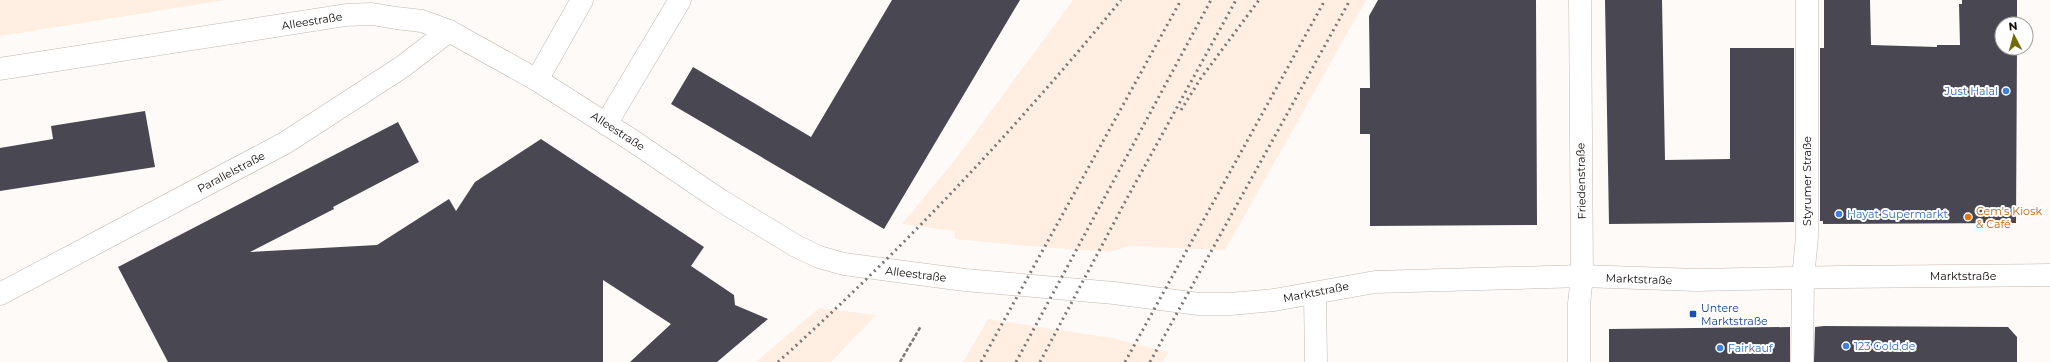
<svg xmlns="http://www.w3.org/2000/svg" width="2050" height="362" viewBox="0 0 2050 362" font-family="Montserrat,sans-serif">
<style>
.built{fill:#ffeee1}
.building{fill:#494852}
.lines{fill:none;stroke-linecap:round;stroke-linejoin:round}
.minor-casing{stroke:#c2b8b1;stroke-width:23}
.path{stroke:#7c7875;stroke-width:2.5;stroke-dasharray:4 2;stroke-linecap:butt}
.minor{stroke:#fff;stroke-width:22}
.rail{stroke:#7a7674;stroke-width:3;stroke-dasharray:2 4;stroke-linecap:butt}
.shop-dot{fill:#3f7fe0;stroke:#fff;stroke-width:1.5}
.food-dot{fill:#e8710a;stroke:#fff;stroke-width:1.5}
.transit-dot{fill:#1a4fb4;stroke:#fff;stroke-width:1.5}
.labels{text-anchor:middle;stroke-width:4;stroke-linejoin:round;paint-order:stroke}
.street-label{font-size:11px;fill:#0f0b09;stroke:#fff}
.shop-label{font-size:11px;fill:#366cbe;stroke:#fff;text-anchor:start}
.food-label{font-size:11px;fill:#c56008;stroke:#fff;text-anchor:start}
.transit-label{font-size:11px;fill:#164399;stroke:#fff;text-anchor:start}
</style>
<rect width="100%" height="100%" fill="#fefaf7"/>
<g class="built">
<polygon points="0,0 226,0 0,36"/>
<polygon points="1073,0 1366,0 1225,250 1130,246 1109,252 1028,246 955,239 954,231 902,224 958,156"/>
<polygon points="819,308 876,315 831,362 756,362"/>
<polygon points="988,319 1117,339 1168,352 1163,362 963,362"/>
</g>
<g class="building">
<polygon points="892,0 1020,0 884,229 671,104 693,67 811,137"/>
<polygon points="1378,0 1536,0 1537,225 1370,226 1370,134 1360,134 1360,88 1370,88 1369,16"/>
<polygon points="1605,0 1662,0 1665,160 1730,159 1730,48 1794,48 1794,222 1609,224"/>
<polygon points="1824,0 1870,0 1871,45 1937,47 1937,45 1960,45 1959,4 1962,4 1962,0 2017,0 2017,24 2002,24 2002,48 2017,48 2016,223 1823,224 1823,221 1820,221 1820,48 1824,48"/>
<polygon points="145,111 155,167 0,191 0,148 53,139 51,126"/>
<polygon points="398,122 419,162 333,207 334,209 250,252 377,245 449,199 456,211 475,182 541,139 704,247 691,266 734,295 735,305 768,319 717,362 630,362 671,324 603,280 603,362 168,362 118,267"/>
<polygon points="1824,326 2008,327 2017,337 2017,362 1814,362 1815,327"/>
<polygon points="1790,327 1790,362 1609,362 1609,329"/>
</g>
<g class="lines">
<g class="minor-casing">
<g id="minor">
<polyline points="0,69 346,15 372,14 396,18 422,21 449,31 537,80 630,139 720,200 796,246 819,257 844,264 965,280 1114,293 1199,304 1230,304 1274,300 1375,282 1582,276 1697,280 1839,277 2050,275"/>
<polyline points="537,80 582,0"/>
<polyline points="606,124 680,0"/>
<polyline points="0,294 285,143 402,67 449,31"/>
<polyline points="1315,294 1316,362"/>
<polyline points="1579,362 1579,304 1582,276 1580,0"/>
<polyline points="1802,362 1803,278 1807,237 1807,0"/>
</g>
</g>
<polyline class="path" points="900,362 921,326"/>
<use href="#minor" class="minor"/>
<g class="rail">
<polyline points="1181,110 1201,78 1259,0"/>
<path d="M778,362C901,251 1016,129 1121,0"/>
<polyline points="981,362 1181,0"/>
<polyline points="1016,362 1211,0"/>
<polyline points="1040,362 1125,202 1236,0"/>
<polyline points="1125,362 1325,0"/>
<polyline points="1150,362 1350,0"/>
</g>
</g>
<g class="shop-dot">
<circle cx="2006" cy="91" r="4"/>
<circle cx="1839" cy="214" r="4"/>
<circle cx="1846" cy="346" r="4"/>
<circle cx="1720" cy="348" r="4"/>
</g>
<circle class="food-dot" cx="1968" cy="217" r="4"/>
<rect class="transit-dot" x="1689" y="310" width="8" height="8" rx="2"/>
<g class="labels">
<g class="street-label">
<text transform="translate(312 21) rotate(-9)" y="4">Alleestraße</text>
<text transform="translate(618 131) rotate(33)" y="4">Alleestraße</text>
<text transform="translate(231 172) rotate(-28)" y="4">Parallelstraße</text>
<text transform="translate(1581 181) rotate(-91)" y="4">Friedenstraße</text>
<text transform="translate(1807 181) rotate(-90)" y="4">Styrumer Straße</text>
<text transform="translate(916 274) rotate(7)" y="4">Alleestraße</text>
<text x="1963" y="280">Marktstraße</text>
<text transform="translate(1639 279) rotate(2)" y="4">Marktstraße</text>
<text transform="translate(1316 292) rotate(-11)" y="4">Marktstraße</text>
</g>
<g class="shop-label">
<text x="1998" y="95" text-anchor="end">Just Halal</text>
<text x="1847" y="218">Hayat Supermarkt</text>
<text x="1854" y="350">123 Gold.de</text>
<text x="1728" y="352">Fairkauf</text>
</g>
<g class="food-label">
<text x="1976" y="215">Cem's Kiosk<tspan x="1976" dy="13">&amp; Café</tspan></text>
</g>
<g class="transit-label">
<text x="1701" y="312">Untere<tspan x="1701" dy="13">Marktstraße</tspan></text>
</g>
</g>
<g transform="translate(2014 36) rotate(354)"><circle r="19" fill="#ffffff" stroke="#9f9d9d"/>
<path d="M0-3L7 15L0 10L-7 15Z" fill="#746a02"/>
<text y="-6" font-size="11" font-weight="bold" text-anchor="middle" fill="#0f0b09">N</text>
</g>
</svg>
